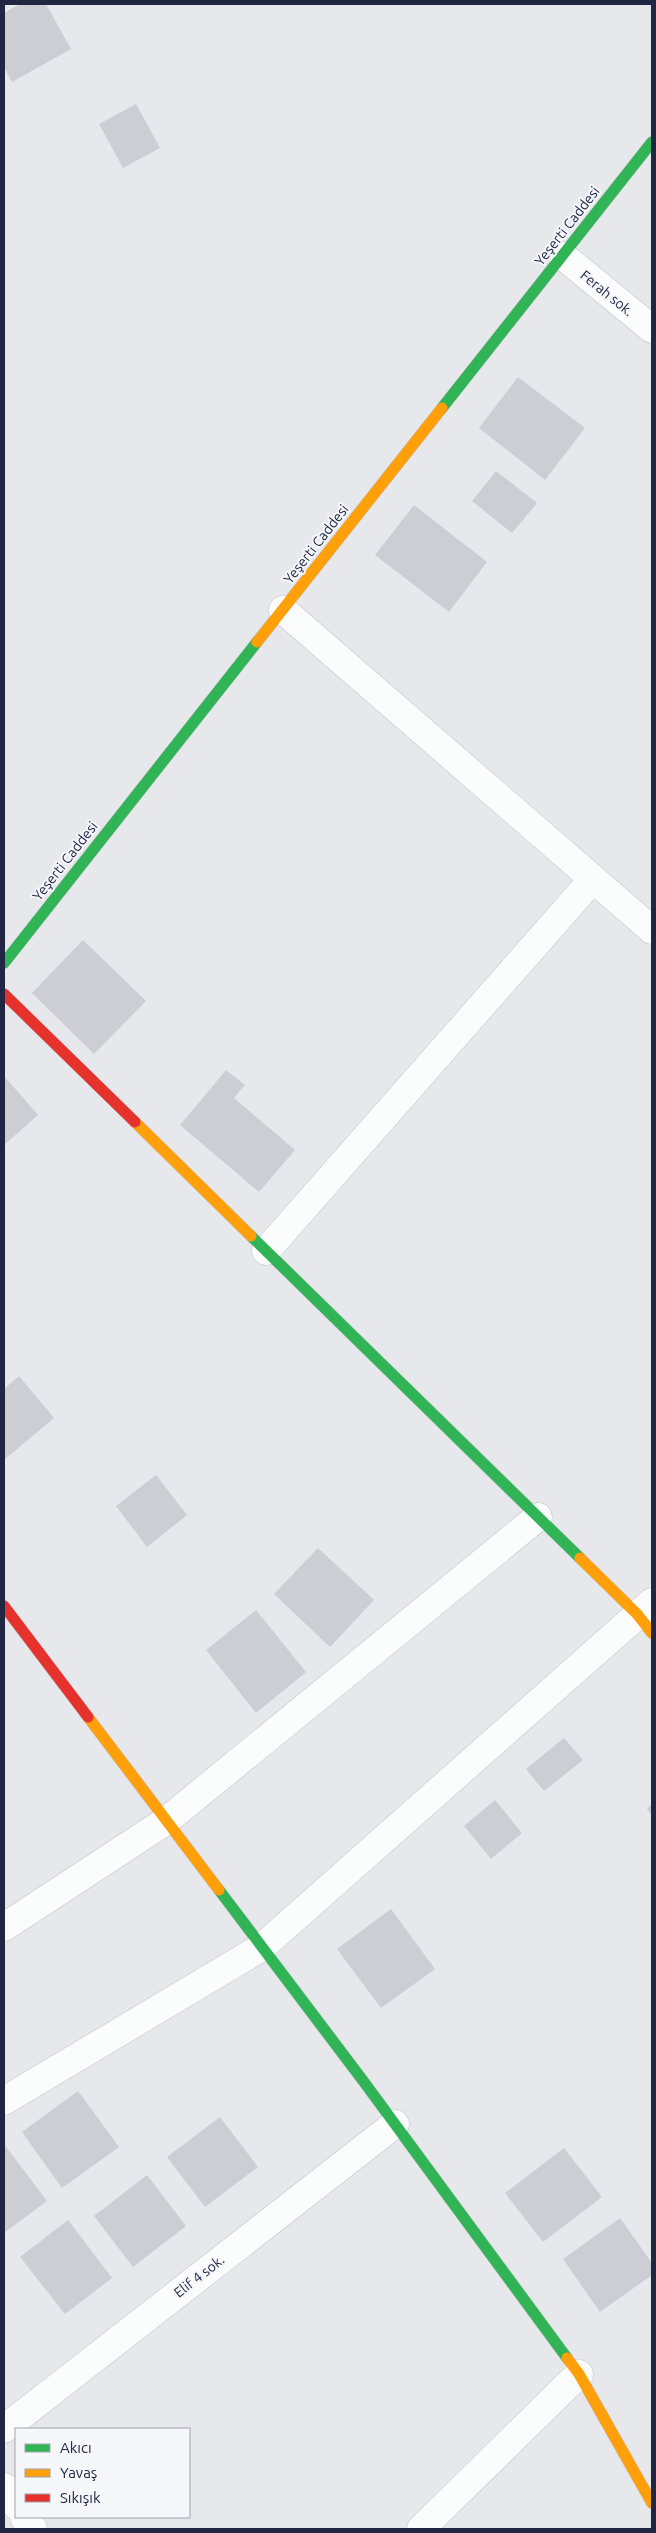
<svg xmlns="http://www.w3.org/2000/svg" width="656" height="2533" viewBox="0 0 656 2533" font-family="Ubuntu,sans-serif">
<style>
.building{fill:#cdced3}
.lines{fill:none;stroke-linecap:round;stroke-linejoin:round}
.street-casing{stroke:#c2c3c8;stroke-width:29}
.fast-casing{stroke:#c2c3ca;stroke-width:12}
.slow-casing{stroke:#c2c3ca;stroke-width:12}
.jam-casing{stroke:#c2c3ca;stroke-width:12}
.street{stroke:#fbfcfc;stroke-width:28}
.fast{stroke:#30b455;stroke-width:11}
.slow{stroke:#ff9f0a;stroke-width:11}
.jam{stroke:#e5322d;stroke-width:11}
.labels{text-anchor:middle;stroke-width:4;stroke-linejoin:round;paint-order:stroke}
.street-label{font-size:14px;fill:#212643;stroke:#f5f7fb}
</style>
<rect width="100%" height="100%" fill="#e7e8ec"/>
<g class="building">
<polygon points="20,4 46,4 71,49 12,82 4,67 4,13"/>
<polygon points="136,104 160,148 123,168 99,124"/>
<polygon points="518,377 585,428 545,480 479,428"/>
<polygon points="496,471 537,503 512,533 472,501"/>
<polygon points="414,505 487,562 449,612 375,555"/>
<polygon points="83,940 146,1001 94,1054 32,993"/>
<polygon points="226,1070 245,1085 234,1098 295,1150 259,1192 180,1125"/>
<polygon points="4,1076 38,1115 4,1145"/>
<polygon points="19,1376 54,1418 4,1460 4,1389"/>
<polygon points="156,1475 187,1515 147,1547 116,1506"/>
<polygon points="318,1548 374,1600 330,1647 274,1594"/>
<polygon points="256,1610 306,1672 256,1713 206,1650"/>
<polygon points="564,1738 583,1760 544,1791 526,1769"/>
<polygon points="495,1800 522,1833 491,1859 464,1826"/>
<polygon points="652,1804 652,1816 647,1809"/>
<polygon points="391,1909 435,1969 381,2008 337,1949"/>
<polygon points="78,2091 119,2147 62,2188 22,2132"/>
<polygon points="220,2117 258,2167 205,2207 167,2157"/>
<polygon points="4,2144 47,2201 4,2233"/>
<polygon points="564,2148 602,2197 543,2242 505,2193"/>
<polygon points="147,2175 186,2226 133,2267 94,2216"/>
<polygon points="620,2218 652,2263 652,2275 600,2312 563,2259"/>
<polygon points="68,2220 112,2278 65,2314 20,2257"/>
</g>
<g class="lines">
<g class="street-casing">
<g id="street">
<polyline points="563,256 652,329"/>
<polyline points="283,610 652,930"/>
<polyline points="266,1251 593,879"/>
<polyline points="4,1927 166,1821 538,1517"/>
<polyline points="4,2101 262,1947 652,1602"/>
<polyline points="4,2429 395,2124"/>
<polyline points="4,2487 16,2505"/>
<polyline points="24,2517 33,2529"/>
<polyline points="421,2529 579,2374"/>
</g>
</g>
<g class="fast-casing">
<g id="fast">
<polyline points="442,408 652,142"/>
<polyline points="4,963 257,642"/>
<polyline points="251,1236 580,1558"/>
<polyline points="219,1890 364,2082 567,2358"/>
</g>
</g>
<g class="slow-casing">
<g id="slow">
<polyline points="257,642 442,408"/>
<polyline points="135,1122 251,1236"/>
<polyline points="580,1558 637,1614 652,1633"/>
<polyline points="88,1717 219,1890"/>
<polyline points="567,2358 579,2374 652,2503"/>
</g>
</g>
<g class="jam-casing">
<g id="jam">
<polyline points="4,994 135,1122"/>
<polyline points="4,1606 88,1717"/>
</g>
</g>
<use href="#street" class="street"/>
<use href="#fast" class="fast"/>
<use href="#slow" class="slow"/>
<use href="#jam" class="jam"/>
</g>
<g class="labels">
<g class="street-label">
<text transform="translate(567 226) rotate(-52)" y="5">Yeşerti Caddesi</text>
<text transform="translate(607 293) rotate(39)" y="5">Ferah sok.</text>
<text transform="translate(316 544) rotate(-52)" y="5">Yeşerti Caddesi</text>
<text transform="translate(65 861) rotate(-52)" y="5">Yeşerti Caddesi</text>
<text transform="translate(199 2276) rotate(-38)" y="5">Elif 4 sok.</text>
</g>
</g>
<rect width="656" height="2533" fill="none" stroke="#212643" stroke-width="10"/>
<rect x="15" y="2428" width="175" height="90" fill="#f5f7fb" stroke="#a0a3b1"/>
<rect x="25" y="2444" width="25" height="8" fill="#30b455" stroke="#a0a3b1"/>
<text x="60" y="2453" font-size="15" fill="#212643">Akıcı</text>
<rect x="25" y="2469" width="25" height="8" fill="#ff9f0a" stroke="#a0a3b1"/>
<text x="60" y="2478" font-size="15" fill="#212643">Yavaş</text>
<rect x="25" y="2494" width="25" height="8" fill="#e5322d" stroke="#a0a3b1"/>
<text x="60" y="2503" font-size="15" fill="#212643">Sıkışık</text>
</svg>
